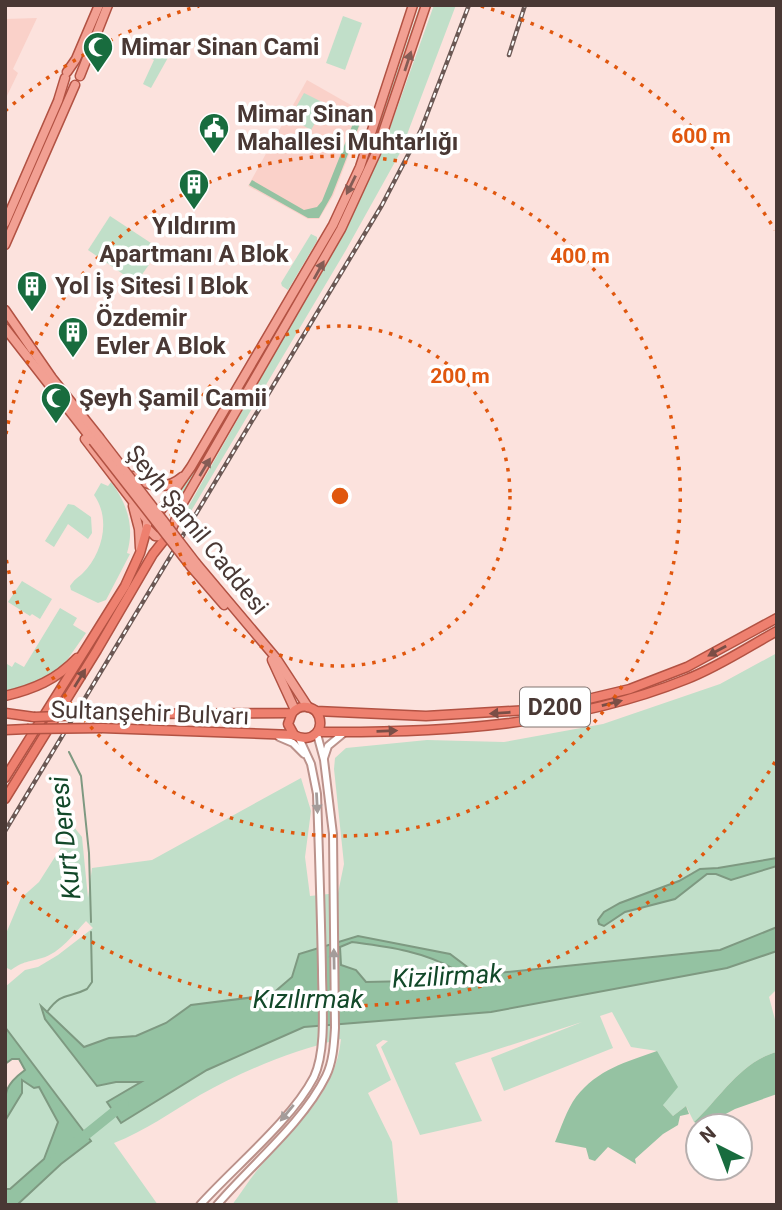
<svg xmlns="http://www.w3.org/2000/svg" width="782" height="1210" viewBox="0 0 782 1210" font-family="Roboto,sans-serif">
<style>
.built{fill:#fad1c9}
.green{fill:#c1dfc9}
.forest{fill:#95c2a2}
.water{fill:#94c2a2;stroke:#7e9981;stroke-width:2;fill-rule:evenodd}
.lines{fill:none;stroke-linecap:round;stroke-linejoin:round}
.stream{stroke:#7e9981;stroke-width:2}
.river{stroke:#94c2a2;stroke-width:10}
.tertiary-casing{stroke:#bb928b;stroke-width:10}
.primary-casing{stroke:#b25243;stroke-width:11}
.trunk-casing{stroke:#b25243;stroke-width:11}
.tertiary{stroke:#fff;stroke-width:6}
.primary{stroke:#f2a093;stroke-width:8}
.trunk{stroke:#ee806f;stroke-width:8}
.rail-casing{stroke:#6b5854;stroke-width:4.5}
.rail{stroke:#fff;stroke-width:2;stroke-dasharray:5;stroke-linecap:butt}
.primary-bridge-casing{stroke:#b25243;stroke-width:11;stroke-linecap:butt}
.trunk-bridge-casing{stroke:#b25243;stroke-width:11;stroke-linecap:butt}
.primary-bridge{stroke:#f2a093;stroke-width:8}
.trunk-bridge{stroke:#ee806f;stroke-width:8}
.oneway{fill:#845c55}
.oneway2{fill:#7b4e46}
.oneway3{fill:#a49c9a}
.ring{fill:none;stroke:#e0570e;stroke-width:3.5;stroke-dasharray:3.5 7}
.labels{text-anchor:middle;stroke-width:7;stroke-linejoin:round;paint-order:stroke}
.shield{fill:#fff;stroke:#807471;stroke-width:2}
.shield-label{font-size:23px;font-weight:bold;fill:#493834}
.poi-label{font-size:24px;font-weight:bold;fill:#493834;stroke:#fff;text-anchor:start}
.street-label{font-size:24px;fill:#493834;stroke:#fff}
.water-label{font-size:26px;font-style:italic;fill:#124829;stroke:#fff}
.centre{fill:#e0570e;stroke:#fff;stroke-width:3.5}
.ring-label{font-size:21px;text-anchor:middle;font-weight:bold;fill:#e0570e;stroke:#fff;stroke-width:7;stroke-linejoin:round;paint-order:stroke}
</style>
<rect width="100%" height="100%" fill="#fce2dd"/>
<g class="built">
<polygon points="37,18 13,69 18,73 5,100 5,19"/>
<polygon points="307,80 365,113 333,196 319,219 308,219 248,186"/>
</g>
<g class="green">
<polygon points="420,5 423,5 384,124 347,214 173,511 166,504 240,390 329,242 360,179"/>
<polygon points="434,5 456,5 400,153 346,250 181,528 178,525 337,243 380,156"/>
<polygon points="343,16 362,23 345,70 326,63"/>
<polygon points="141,38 170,54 151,88 143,84 154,60 134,50"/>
<polygon points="304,93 326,104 311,130 290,118"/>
<polygon points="110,216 160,249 136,283 88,250"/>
<polygon points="311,234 317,237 317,241 288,290 282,286 281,283"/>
<path d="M111,482C127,503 135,527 127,553L130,554L106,600L98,603L71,590L70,586C74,580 77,578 82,574C103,553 111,519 94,495L101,483L108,486Z"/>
<polygon points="68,504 74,505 91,517 92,533 88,539 68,524 54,547 45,541"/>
<polygon points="22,581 52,599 40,619 32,614 30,616 8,602"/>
<polygon points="60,608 77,618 73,625 86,633 60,670 35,684 5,691 5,667 7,664 12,667 15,662 24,667"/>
<path d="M777,653V858L718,868H704L691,873L679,881L620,903L604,925L625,912L675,899L707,874H716L731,880L777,866V927L720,950L478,975L450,954L358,936L299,954L292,977L271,995L192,1005L166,1023L135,1036L109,1038L84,1047L42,1008L97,1086L116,1082H143L122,1123L207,1070L304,1027L491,1012L727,968L777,951V989L769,997L777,1027V1052C741,1061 720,1098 694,1122L686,1106L673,1116L663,1105L657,1051L631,1047L612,1012L600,1016L613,1048L504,1091L491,1058L582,1022L455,1063L482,1121L420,1135L381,1047L388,1041L383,1040L376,1045L391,1080L368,1093L392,1142L398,1205H232C243,1190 253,1174 265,1161C298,1124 336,1091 341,1039C291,1051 245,1070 200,1095C171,1112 145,1131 114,1143L158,1205H17L55,1169L54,1166L52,1170L45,1166L61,1148L71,1144L75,1151L67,1158L91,1140L5,1027V987L25,970L38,967L58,955L93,928L86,921C74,934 60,953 42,958C26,963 26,960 11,970L5,967V936L21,898L39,882L74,827L82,837L88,898L92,868L152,860L301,778L311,811L305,857L310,896L338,893L344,864L334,769L335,758L346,748L427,740L504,742L603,724L720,684Z"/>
<path d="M352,942C390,947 423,951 456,970L458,980L366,982L356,970L341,965L340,947Z"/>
<polygon points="21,1080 39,1087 58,1122 44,1159 10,1189 5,1189 5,1121 22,1093"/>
</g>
<g class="forest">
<polygon points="353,107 364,113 332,195 319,218 308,218 249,185 252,180 304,210 317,207 322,201 354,121 351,115"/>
<path d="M657,1051L678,1087L663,1105L673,1116L686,1106L689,1114L680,1116L678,1125L663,1134L635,1159L636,1164L608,1147L595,1161L589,1159L586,1148L555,1142C561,1128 567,1109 576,1097C598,1069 626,1062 657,1051Z"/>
<path d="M777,1052V1094L735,1109L703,1126L694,1122C720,1098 741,1061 777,1052Z"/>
</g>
<g class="water">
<polygon points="777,858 777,866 731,880 716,874 707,874 675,899 625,912 604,926 599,924 598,920 604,912 620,903 679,881 700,869 718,868"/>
<path d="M777,927V951L727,968L491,1012L304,1027L207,1070L121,1123L107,1102L141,1082H116L97,1086L45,1019L41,1006L84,1047L109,1038L136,1036L166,1023L191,1005L271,995L292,977L299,954L358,936L450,954L478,975L720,950ZM352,942C389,947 423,951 456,970L458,980L366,982L356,970L341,965L340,947Z"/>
<path d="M5,1027L91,1141L61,1164L17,1205H5V1189H10L44,1159L58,1122L39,1087L34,1088L22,1080V1093L5,1121C5,1094 2,1087 25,1070L19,1059H12L5,1064Z"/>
</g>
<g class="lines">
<g class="stream">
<polyline points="69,752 81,776 89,853 91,922"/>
<path d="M47,1012C62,991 68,999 87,989L92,982L91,932"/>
</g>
<polyline class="river" points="36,1175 124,1104"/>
<g class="tertiary-casing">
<g id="tertiary">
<polyline points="279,737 293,743 304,754"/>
<polyline points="324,758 328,746 345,732"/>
<path d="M200,1205C234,1167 291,1121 314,1077C327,1049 322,1001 322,971C321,912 319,853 317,794L311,764L299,738"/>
<path d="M217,1205C251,1165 303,1123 326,1076C333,1062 334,1044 335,1028L333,834L324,760L317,734"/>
</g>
</g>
<g class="primary-casing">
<g id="primary">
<path d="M413,5L360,167L333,225L191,467L161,510C151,511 146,518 147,528L155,536C175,539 173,521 180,508L341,229L376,153L426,5"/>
<polyline points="67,72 76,59 99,5"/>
<polyline points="80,76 108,5"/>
<polyline points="5,223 58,101 65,78"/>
<polyline points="5,245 75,85"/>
<polyline points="5,310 52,378 99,437"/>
<polyline points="5,328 93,441"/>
<polyline points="85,439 147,520"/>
<path d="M133,476C149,487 166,491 182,477"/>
<polyline points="133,506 139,529 140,548"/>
<polyline points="196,563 276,658 308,707"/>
<polyline points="192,568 224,605"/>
<polyline points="272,660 295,710"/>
</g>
</g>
<g class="trunk-casing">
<g id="trunk">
<path d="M5,696C34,689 56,680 77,658"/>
<polyline points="5,713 34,717"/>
<polyline points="292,713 288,724 294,735"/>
<path d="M111,714L292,713C299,705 308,705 316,711L426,716L546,709L630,689L687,667L777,618"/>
<path d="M102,728L294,735C312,745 328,728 316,711"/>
<polyline points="5,730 27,729"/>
<path d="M318,732C443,733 570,726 687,679C718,667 748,647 777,631"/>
<polyline points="5,778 125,586 140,553 147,528"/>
<polyline points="5,799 97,650 153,554 168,535"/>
</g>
</g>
<use href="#tertiary" class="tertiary"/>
<use href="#primary" class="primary"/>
<use href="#trunk" class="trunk"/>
<g class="rail-casing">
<g id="rail">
<polyline points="509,55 525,5"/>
<polyline points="5,831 382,205 421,130 469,5"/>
</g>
</g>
<use href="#rail" class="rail"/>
<g class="primary-bridge-casing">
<g id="primary-bridge">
<polyline points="99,437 196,563"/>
<polyline points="93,441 192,568"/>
</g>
</g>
<g class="trunk-bridge-casing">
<g id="trunk-bridge">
<polyline points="34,717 111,714"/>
<polyline points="27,729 102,728"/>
</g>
</g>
<use href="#primary-bridge" class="primary-bridge"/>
<use href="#trunk-bridge" class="trunk-bridge"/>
</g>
<defs><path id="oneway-solid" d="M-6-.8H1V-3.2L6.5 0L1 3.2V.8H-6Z" transform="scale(1.75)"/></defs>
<g class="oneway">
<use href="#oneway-solid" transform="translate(408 61) rotate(-72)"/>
<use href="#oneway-solid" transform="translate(351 185) rotate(116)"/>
<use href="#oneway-solid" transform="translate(319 270) rotate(-61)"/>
<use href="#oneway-solid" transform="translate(205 467) rotate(-59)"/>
</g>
<g class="oneway2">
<use href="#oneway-solid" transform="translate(717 651) rotate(151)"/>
<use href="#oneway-solid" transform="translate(80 678) rotate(-58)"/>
<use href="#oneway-solid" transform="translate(612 703) rotate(-14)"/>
<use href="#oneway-solid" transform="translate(500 713) rotate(176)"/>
<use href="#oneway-solid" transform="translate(387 731) rotate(-2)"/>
</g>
<g class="oneway3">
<use href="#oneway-solid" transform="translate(317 803) rotate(87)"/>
<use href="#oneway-solid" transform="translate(334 959) rotate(-91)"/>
<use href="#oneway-solid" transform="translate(287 1113) rotate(130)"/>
</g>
<g class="ring">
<circle cx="340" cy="496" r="170"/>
<path d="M6 434A340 340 0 1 1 6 558"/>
<path d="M775 762A510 510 0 0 1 5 881M5 111A510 510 0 0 1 199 6M481 6A510 510 0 0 1 775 230"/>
</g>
<defs>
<g id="mosque-pin" transform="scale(1.575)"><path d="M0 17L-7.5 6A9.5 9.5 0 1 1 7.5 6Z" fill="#186c3e" stroke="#fff"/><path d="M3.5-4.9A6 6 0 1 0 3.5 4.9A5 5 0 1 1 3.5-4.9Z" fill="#fff"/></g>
<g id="civic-pin" transform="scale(1.575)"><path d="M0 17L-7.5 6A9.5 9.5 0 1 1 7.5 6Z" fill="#186c3e" stroke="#fff"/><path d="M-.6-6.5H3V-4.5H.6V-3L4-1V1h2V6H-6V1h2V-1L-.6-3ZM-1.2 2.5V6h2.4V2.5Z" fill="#fff"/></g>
<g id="building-pin" transform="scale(1.575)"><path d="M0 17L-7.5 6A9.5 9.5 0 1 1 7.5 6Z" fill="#186c3e" stroke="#fff"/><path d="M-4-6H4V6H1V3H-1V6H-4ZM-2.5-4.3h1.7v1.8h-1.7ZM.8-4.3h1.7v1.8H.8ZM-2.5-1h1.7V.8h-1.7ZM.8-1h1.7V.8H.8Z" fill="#fff"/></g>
</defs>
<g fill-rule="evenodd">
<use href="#mosque-pin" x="98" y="47"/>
<use href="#civic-pin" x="214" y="128"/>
<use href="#building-pin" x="194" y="184"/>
<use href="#building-pin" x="32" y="286"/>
<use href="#building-pin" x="73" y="332"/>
<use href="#mosque-pin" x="56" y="398"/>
</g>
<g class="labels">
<rect class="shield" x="520" y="687.5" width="70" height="39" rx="5"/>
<g class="shield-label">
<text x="555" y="715">D200</text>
</g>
<g class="poi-label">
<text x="121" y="55">Mimar Sinan Cami</text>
<text x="237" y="122">Mimar Sinan<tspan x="237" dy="28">Mahallesi Muhtarlığı</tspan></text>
<text x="194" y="234" text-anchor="middle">Yıldırım<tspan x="194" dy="28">Apartmanı A Blok</tspan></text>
<text x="55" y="294">Yol İş Sitesi I Blok</text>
<text x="96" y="326">Özdemir<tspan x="96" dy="28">Evler A Blok</tspan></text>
<text x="79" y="406">Şeyh Şamil Camii</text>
</g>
<g class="street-label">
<text transform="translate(197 530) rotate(51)" y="8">Şeyh Şamil Caddesi</text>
<text transform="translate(150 713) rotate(2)" y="8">Sultanşehir Bulvarı</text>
</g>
<g class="water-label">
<text transform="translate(65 838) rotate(-96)" y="9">Kurt Deresi</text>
<text transform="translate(447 976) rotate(-3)" y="9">Kizilirmak</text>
<text x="308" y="1008">Kızılırmak</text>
</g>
</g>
<circle cx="340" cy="496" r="10" class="centre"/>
<g class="ring-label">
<text x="701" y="143">600 m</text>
<text x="580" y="263">400 m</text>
<text x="460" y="383">200 m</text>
</g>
<rect width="782" height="1210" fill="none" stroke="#493834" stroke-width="14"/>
<g transform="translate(719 1147) rotate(318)"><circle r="33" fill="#ffffff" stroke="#b6afae" stroke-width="2"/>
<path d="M0-5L12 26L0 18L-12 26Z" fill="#186c3e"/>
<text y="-10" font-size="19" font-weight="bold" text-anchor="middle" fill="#493834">N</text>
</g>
</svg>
